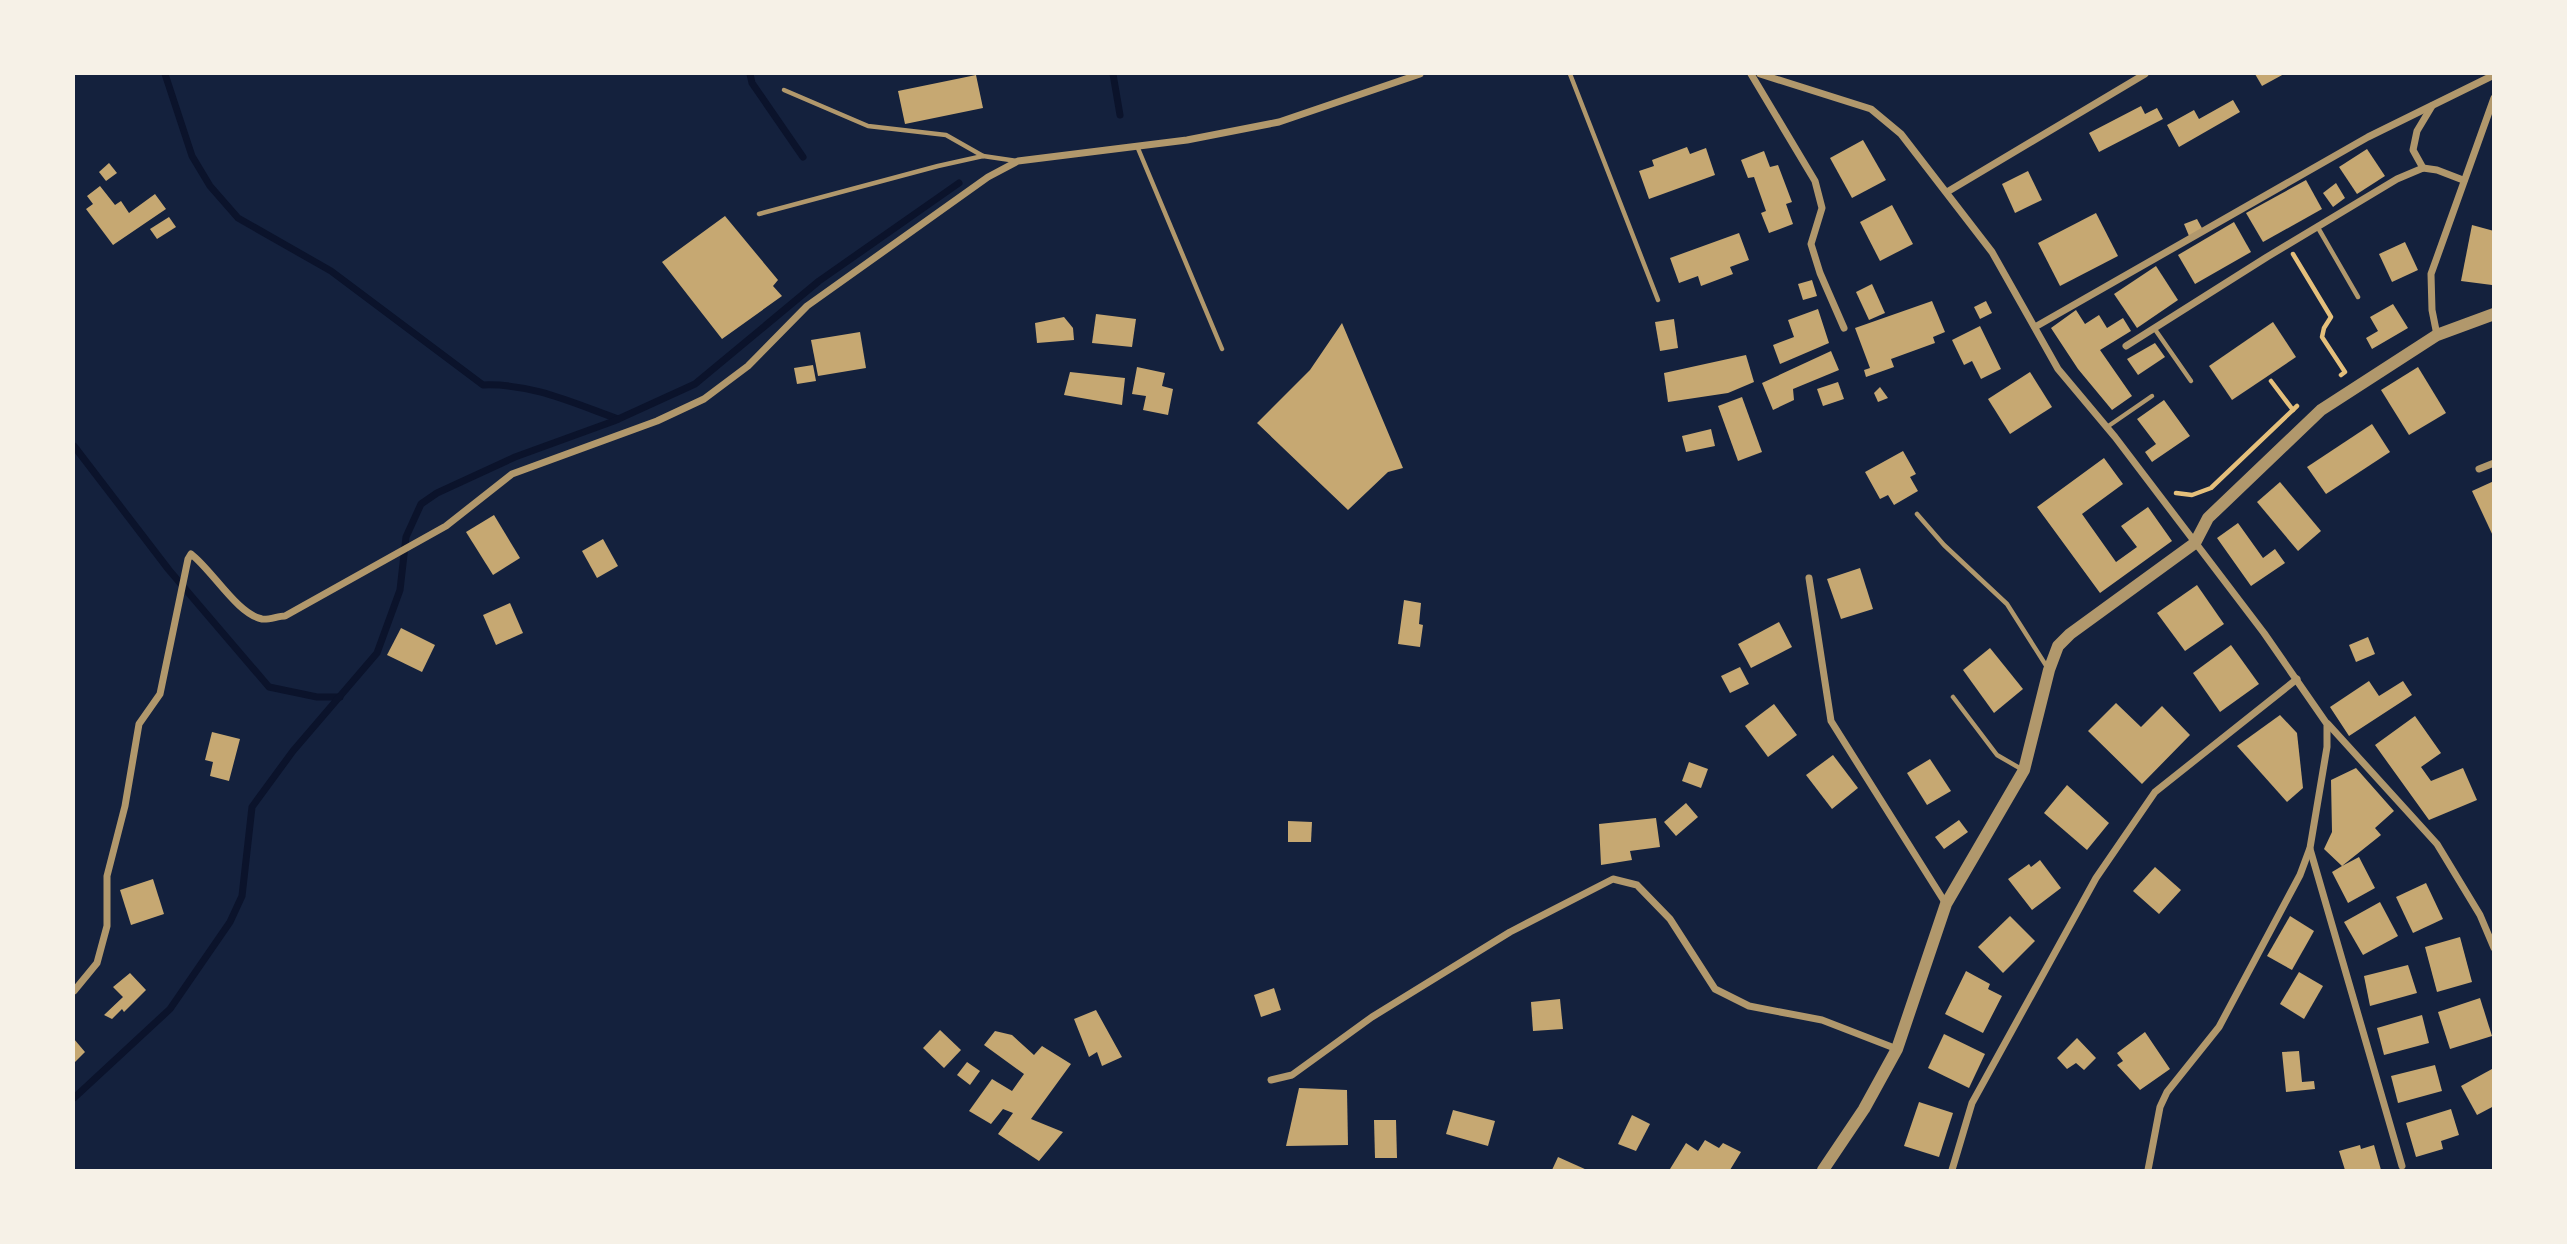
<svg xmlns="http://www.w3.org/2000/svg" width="2567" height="1244" viewBox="0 0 2567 1244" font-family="'PT Sans',sans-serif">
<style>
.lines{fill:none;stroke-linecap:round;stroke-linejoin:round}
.stream{stroke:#0b132b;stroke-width:7}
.building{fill:#c6a872}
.path{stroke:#e5c07b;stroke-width:4.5}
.service{stroke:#b1986c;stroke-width:4.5}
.minor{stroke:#b1986c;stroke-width:7}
.tertiary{stroke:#b1986c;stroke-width:12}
</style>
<rect width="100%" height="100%" fill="#14213d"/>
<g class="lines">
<g class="stream">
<path d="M165,74L192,156L210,186L238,218L331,271L483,385C531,383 573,403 618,419"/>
<polyline points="750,74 752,83 803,157"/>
<polyline points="1113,74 1120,115"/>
<polyline points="74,446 169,570 269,687 317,697 340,697"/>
<polyline points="74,1098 170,1009 230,922 242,896 252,807 293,751 377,653 400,590 406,537 421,504 437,493 515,457 614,421 695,384 819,281 959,183"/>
</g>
</g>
<g class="building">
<polygon points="2255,74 2284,74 2262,86"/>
<polygon points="976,75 983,108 905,124 898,91"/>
<polygon points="2233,100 2240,112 2179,147 2167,125 2194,110 2199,119"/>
<polygon points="2141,106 2145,114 2157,108 2163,119 2099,152 2089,133"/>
<polygon points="1863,140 1886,180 1852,198 1830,158"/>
<polygon points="1687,147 1690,154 1706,148 1715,175 1649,199 1639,171 1654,166 1652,160"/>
<polygon points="2367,149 2385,176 2357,194 2339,167"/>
<polygon points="1764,151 1770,167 1778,165 1792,202 1786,204 1793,224 1769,233 1761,213 1766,211 1754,177 1748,178 1741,160"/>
<polygon points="109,163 117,173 106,181 99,172"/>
<polygon points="2028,171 2042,200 2015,213 2002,184"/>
<polygon points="2306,180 2322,209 2263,242 2246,213"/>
<polygon points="2336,183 2345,198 2333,207 2323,193"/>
<polygon points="100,186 115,205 121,201 129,213 155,194 166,209 113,245 86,209 93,204 87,196"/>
<polygon points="1892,205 1913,244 1880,261 1860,222"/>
<polygon points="2096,213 2118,256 2060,286 2038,243"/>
<polygon points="725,216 778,280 773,286 782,296 722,339 662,262"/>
<polygon points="169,217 176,227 157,239 150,229"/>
<polygon points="2197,219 2203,230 2189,236 2184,224"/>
<polygon points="2234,222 2251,252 2195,284 2178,255"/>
<polygon points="2472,225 2494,231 2492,285 2461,281"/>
<polygon points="1739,233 1749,260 1730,267 1733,274 1701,286 1698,276 1679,283 1670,258"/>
<polygon points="2405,242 2418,270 2392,282 2379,254"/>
<polygon points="2156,266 2178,300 2137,328 2114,294"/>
<polygon points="1812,280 1817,296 1803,300 1798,284"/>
<polygon points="1872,284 1885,313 1869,320 1856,292"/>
<polygon points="1932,301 1945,332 1933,337 1935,343 1891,359 1894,367 1866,377 1864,370 1870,368 1855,328"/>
<polygon points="1986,301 1992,313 1980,319 1974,307"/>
<polygon points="2393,304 2408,328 2372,349 2366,338 2378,331 2370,317"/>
<polygon points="1818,309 1829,343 1780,364 1773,345 1794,337 1788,320"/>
<polygon points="2076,310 2085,324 2099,315 2107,328 2123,318 2131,331 2100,350 2132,396 2112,410 2078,369 2051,328"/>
<polygon points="1096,314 1136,319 1132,347 1092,343"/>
<polygon points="1064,317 1073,328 1074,340 1037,343 1035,323"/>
<polygon points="1674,319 1678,348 1660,351 1655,322"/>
<polygon points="2273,322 2296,357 2232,400 2209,366"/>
<polygon points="1342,323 1403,468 1388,472 1348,510 1257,423 1310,370"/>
<polygon points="1980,326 2001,369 1981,379 1972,361 1964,365 1952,340"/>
<polygon points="860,332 866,368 818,376 811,340"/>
<polygon points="2155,343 2165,357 2138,375 2127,359"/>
<polygon points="1831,351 1839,370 1793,389 1794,400 1773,410 1762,383"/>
<polygon points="1746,355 1754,382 1728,393 1668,402 1664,373"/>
<polygon points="813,365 816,381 797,384 794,368"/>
<polygon points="1137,367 1165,373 1162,386 1173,389 1168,415 1143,410 1146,396 1132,394"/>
<polygon points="2418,367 2446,413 2409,435 2381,390"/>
<polygon points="1070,372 1125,378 1122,405 1064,395"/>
<polygon points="2030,372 2052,407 2010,434 1988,399"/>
<polygon points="1838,382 1844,399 1823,406 1817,389"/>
<polygon points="1880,387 1888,398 1878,402 1874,393"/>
<polygon points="1742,397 1762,452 1738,461 1718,406"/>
<polygon points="2164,400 2190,436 2152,462 2145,452 2156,444 2137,419"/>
<polygon points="2372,424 2390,452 2326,494 2307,467"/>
<polygon points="1711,429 1715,446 1686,452 1682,436"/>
<polygon points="1903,451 1916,474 1910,477 1918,491 1894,505 1888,495 1880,499 1865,472"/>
<polygon points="2104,458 2123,484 2082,514 2116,562 2137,547 2121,526 2148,507 2172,541 2100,593 2037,507"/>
<polygon points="2494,481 2494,538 2472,491"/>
<polygon points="2280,482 2321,531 2298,551 2257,502"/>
<polygon points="494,515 520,558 493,575 466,532"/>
<polygon points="2238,523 2263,558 2275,549 2285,563 2251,586 2217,538"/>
<polygon points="603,539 618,566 597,578 582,551"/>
<polygon points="1860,568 1873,609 1841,619 1827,579"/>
<polygon points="2197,585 2224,624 2185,651 2157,613"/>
<polygon points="1404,600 1421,603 1419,624 1423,625 1420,647 1398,644"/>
<polygon points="510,603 523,633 496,645 483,615"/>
<polygon points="1779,622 1792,647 1751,668 1738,644"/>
<polygon points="401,628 435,645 422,672 387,655"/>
<polygon points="2368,637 2375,654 2356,662 2349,645"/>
<polygon points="2231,645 2259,684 2220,712 2193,673"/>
<polygon points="1990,648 2023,689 1994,713 1963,670"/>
<polygon points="1740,667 1749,684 1730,693 1721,676"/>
<polygon points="2369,681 2379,696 2403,681 2412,695 2349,736 2330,707"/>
<polygon points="2116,703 2141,727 2162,706 2190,735 2142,784 2088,731"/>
<polygon points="1774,704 1797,735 1768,757 1745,726"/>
<polygon points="2280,715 2297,733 2303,788 2287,802 2237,746"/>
<polygon points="2415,716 2441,753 2421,767 2431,781 2463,768 2477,800 2429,820 2375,745"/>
<polygon points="212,732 240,739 229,781 210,776 213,762 205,760"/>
<polygon points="1833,755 1858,788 1832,809 1806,775"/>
<polygon points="1930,759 1951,791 1927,805 1907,773"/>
<polygon points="1689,762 1708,769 1701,788 1682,781"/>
<polygon points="2356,768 2394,811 2375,828 2381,835 2342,866 2359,857 2375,888 2348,903 2332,872 2342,866 2324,849 2332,832 2331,780"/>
<polygon points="2067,785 2109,823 2087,850 2044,813"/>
<polygon points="1686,803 1698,817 1676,836 1664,822"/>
<polygon points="1656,818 1660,847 1630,851 1632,860 1601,865 1599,824"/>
<polygon points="1959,820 1968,832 1944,849 1935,837"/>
<polygon points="1288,821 1312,822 1311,842 1288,842"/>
<polygon points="2040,860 2061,888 2032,910 2008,879 2029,864 2031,867"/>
<polygon points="2155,867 2181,890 2159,914 2133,891"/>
<polygon points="153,879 164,914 131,925 120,890"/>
<polygon points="2426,883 2443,919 2413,933 2396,897"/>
<polygon points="2380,902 2398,936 2363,955 2344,922"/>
<polygon points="2010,916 2035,941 2003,973 1978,947"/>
<polygon points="2290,916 2314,931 2292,970 2267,956"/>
<polygon points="2460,937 2472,982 2437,992 2425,947"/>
<polygon points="2408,965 2417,993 2370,1006 2364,976"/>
<polygon points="1966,971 1990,984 1988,989 2002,996 1983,1033 1945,1014"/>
<polygon points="2299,972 2323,986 2304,1019 2280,1004"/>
<polygon points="130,973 146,990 124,1012 122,1009 112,1019 104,1015 123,997 113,987"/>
<polygon points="1274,988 1281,1010 1261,1017 1254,995"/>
<polygon points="2480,998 2492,1036 2450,1049 2438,1012"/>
<polygon points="1560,999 1563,1029 1533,1031 1531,1002"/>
<polygon points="1096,1010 1122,1057 1102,1066 1097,1052 1089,1057 1074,1019"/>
<polygon points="2422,1015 2429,1043 2384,1055 2377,1028"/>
<polygon points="940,1030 961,1050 944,1068 923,1048"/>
<polygon points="995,1031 1012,1035 1034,1055 1042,1046 1071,1064 1031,1119 1063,1132 1039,1161 998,1134 1013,1113 1003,1109 991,1124 969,1111 992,1079 1012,1091 1024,1074 984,1045"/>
<polygon points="2145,1032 2170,1069 2140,1090 2117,1065 2123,1061 2117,1053"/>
<polygon points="1944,1034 1985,1054 1969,1088 1928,1068"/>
<polygon points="2077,1038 2096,1058 2084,1070 2076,1063 2067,1069 2057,1058"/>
<polygon points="74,1039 85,1052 74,1063"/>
<polygon points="2299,1051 2302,1082 2314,1081 2315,1089 2286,1092 2282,1052"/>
<polygon points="967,1062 980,1071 970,1085 957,1075"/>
<polygon points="2435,1065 2442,1091 2398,1103 2391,1076"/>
<polygon points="2492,1069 2494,1106 2477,1115 2461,1086"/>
<polygon points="1299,1088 1347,1090 1348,1145 1286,1146"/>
<polygon points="1919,1102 1953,1113 1939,1157 1904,1146"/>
<polygon points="2451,1109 2459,1135 2441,1141 2443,1149 2416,1157 2406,1123"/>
<polygon points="1453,1110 1495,1121 1488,1146 1446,1134"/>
<polygon points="1632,1115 1650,1124 1636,1151 1618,1144"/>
<polygon points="1374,1120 1396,1120 1397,1158 1375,1158"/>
<polygon points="1705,1140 1719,1148 1723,1143 1741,1152 1730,1170 1673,1170 1670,1169 1686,1143 1698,1151"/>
<polygon points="2360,1145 2361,1149 2374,1145 2381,1170 2345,1170 2339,1151"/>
<polygon points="1558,1157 1587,1170 1552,1170"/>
</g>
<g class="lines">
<g class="path">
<polyline points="2293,254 2331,317 2324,328 2322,337 2345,372 2341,375"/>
<polyline points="2271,381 2293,410"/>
<polyline points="2176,493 2192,495 2211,488 2297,406"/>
</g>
<g class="service">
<polyline points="1570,74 1658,300"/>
<polyline points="784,90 868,126 946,135 983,156"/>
<polyline points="1137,146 1222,349"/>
<polyline points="759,214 938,166 983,156 1017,161"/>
<polyline points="2317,226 2358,297"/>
<polyline points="2154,328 2191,381"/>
<polyline points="2107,427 2152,396"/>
<polyline points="1917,514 1944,545 2007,604 2047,667"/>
<polyline points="1953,697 1997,755 2023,770"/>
</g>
<g class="minor">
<polyline points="1751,74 1815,181 1822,208 1811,244 1820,273 1844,328"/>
<polyline points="1760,74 1871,109 1901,134 1992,252 2058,369 2115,437 2264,633 2327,724 2327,747 2310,848 2300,875 2219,1027 2167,1092 2160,1107 2148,1170"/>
<polyline points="2423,168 2413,150 2417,131 2432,106"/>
<polyline points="1947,192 2145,74"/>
<polyline points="2035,327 2368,137 2494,75"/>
<polyline points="2437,335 2432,310 2431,274 2494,98"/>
<polyline points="2126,346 2267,257 2397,179 2423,168 2437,170 2463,180"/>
<polyline points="2479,469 2494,463"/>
<polyline points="1809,578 1831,721 1946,904"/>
<polyline points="2328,724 2437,844 2480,915 2494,948"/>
<polyline points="2310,849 2402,1166"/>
<path d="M74,991L97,963L107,926V876L125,806L139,724L160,694L188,559L191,554C213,571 237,614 262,619C269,620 278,616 285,616L446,526L512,474L657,421L704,399L748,366L807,306L988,177L1018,161L1187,140L1279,122L1420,74"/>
<polyline points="1271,1080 1292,1075 1372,1017 1510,932 1613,879 1637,885 1670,919 1715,989 1749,1006 1822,1020 1897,1049"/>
<polyline points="1952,1170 1972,1103 2096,878 2155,792 2297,679"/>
</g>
<polyline class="tertiary" points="1823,1170 1864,1109 1897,1049 1946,904 2024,770 2049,670 2058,646 2070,634 2195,543 2208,518 2321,410 2437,335 2494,314"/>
</g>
<rect width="2567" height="1244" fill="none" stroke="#f6f1e7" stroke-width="150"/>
</svg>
